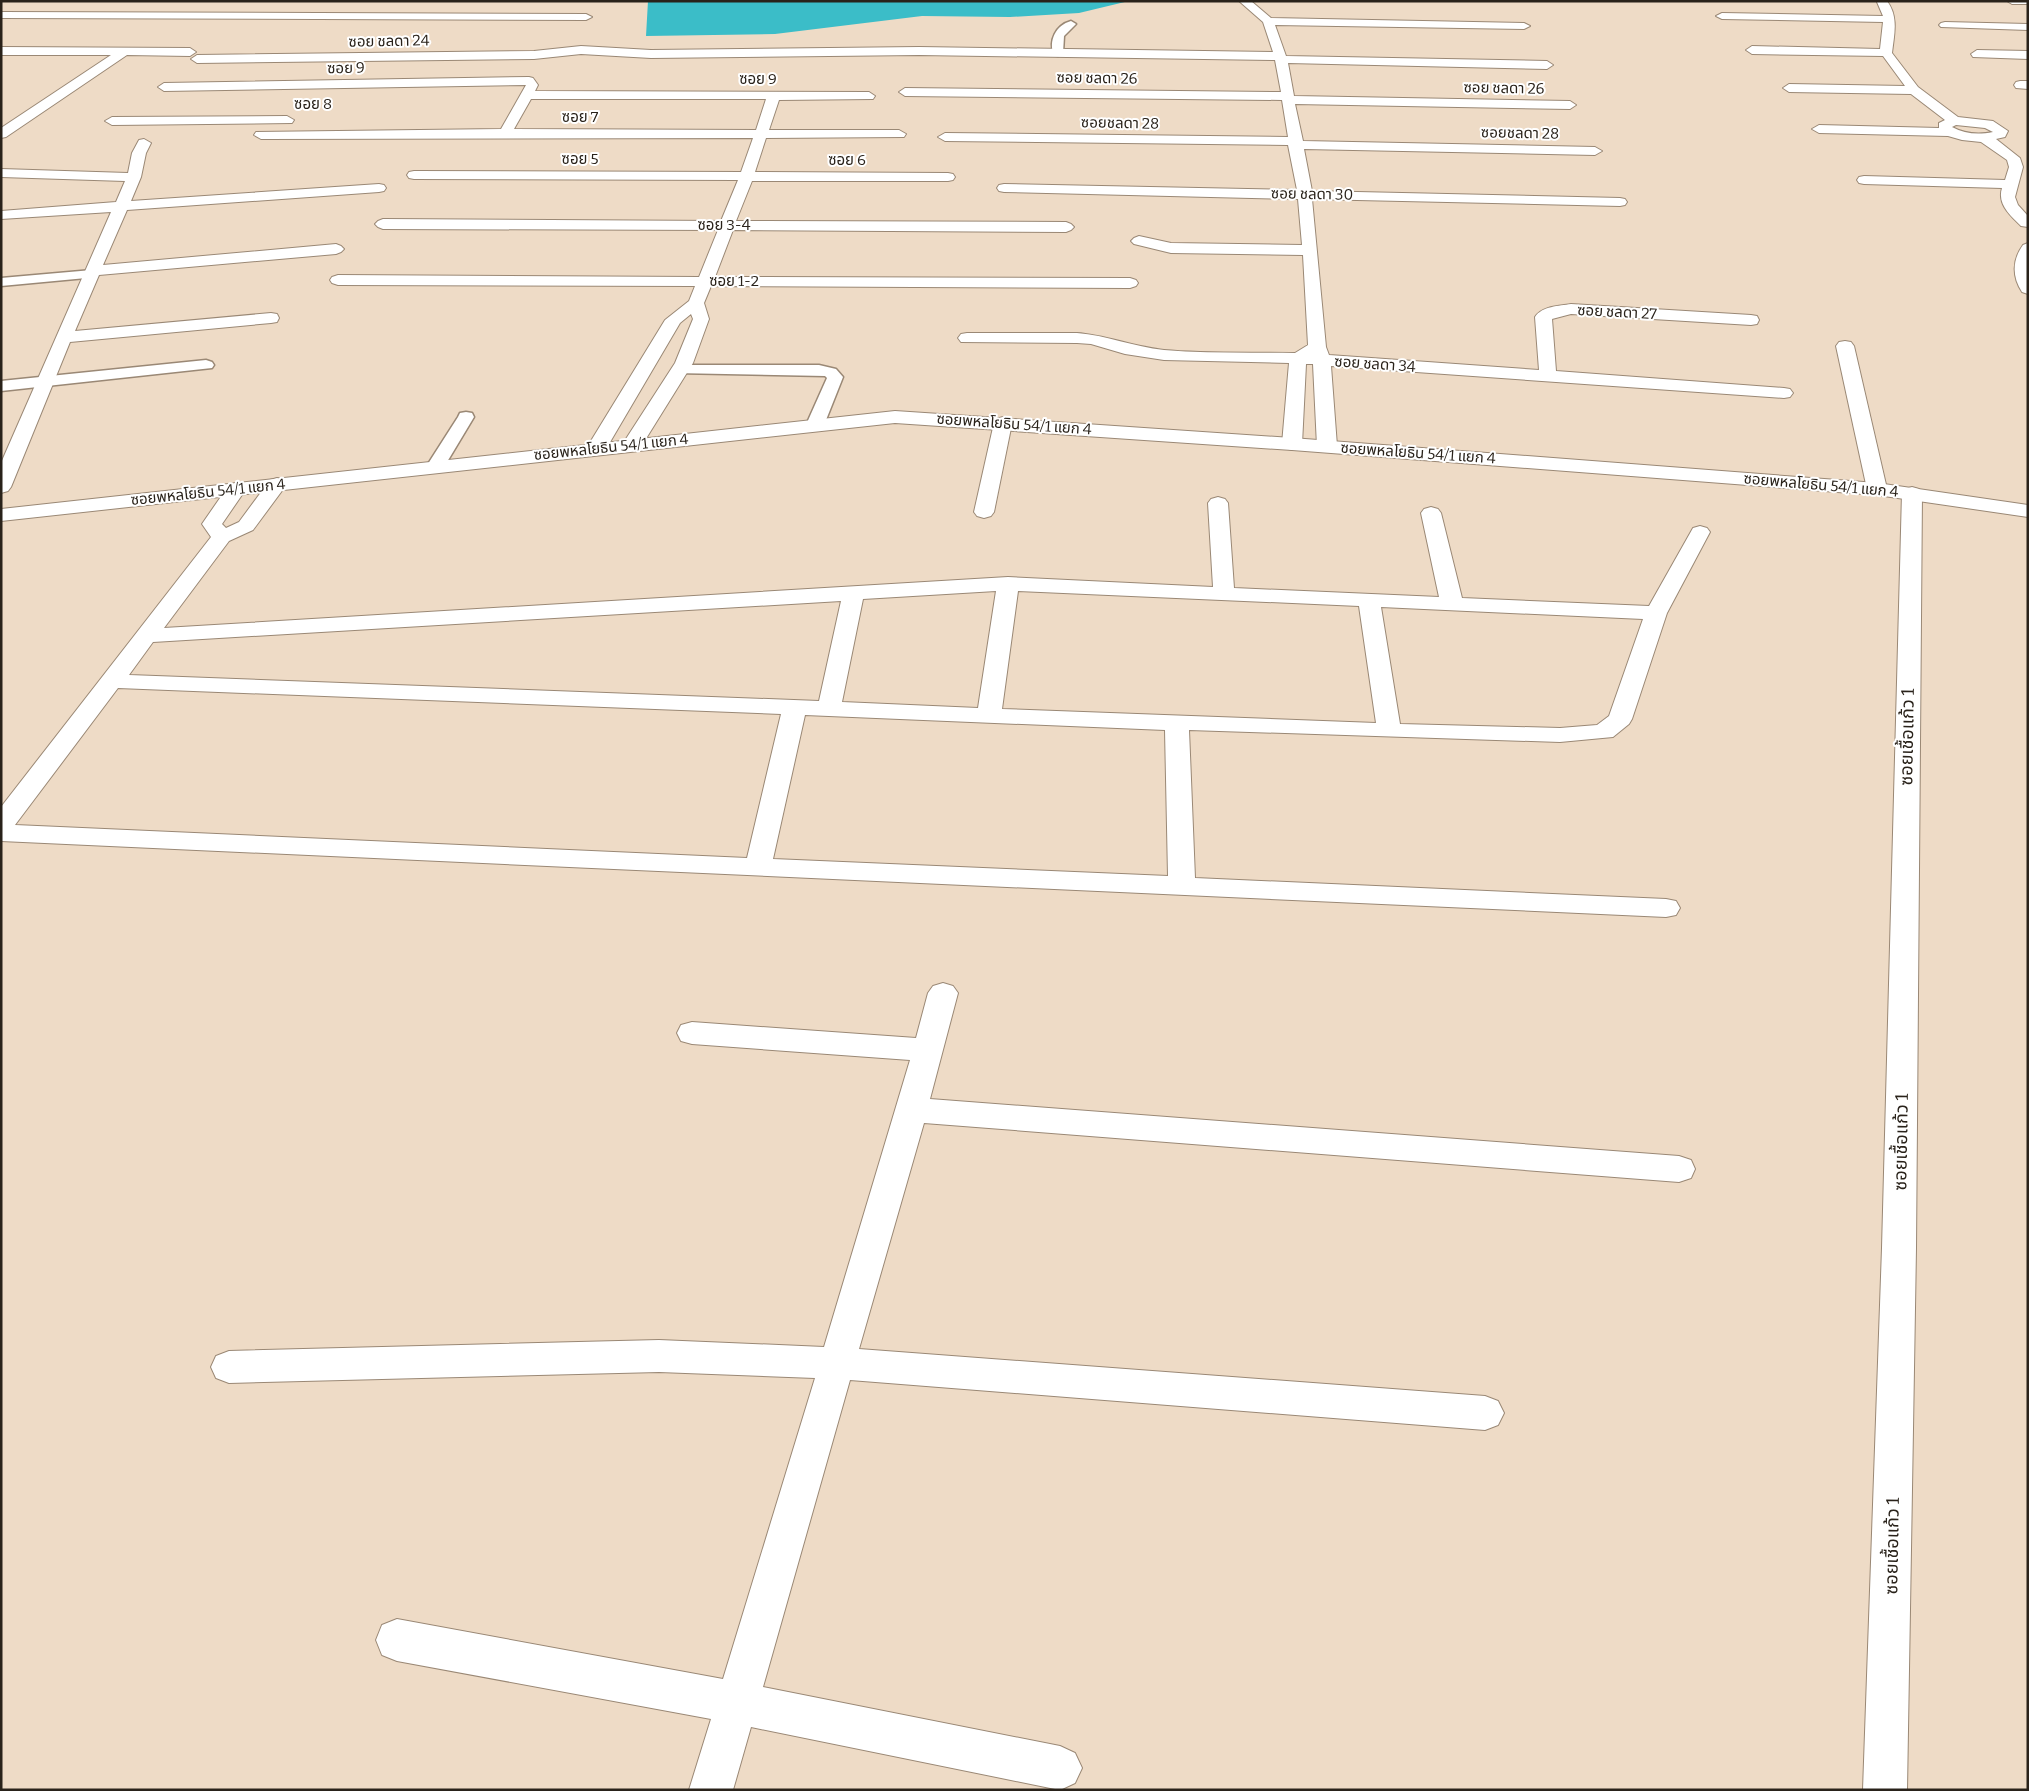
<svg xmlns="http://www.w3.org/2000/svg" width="2029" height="1791" viewBox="0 0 2029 1791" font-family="Bitter,'Noto Sans Thai',serif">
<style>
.water{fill:#3bbdc8}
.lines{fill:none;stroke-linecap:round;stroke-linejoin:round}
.lane-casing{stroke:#9a8875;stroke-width:3}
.street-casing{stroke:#9a8875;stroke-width:2}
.secondary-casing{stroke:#9a8875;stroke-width:2}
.lane{fill:#fff;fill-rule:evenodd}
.street{fill:#fff;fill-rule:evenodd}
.secondary{fill:#fff;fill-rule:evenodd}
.labels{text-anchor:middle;stroke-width:4;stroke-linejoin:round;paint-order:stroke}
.far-street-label{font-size:15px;fill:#29221a;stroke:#fff}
.street-label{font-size:18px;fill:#29221a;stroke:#fff}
</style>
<rect width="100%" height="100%" fill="#eedbc6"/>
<polygon class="water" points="648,1 1129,1 1079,13 1010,17 922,16 775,34 646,36"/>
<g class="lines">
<g class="lane-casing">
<g id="lane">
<path d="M1071,21L1076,24L1064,36L1063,53L1058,56L1054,55C1048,41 1056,25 1071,21Z"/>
<polygon points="92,270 97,271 99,274 97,277 1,286 1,278"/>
<polygon points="206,360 212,362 214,365 212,368 1,391 1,381"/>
<polygon points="680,365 819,365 836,369 843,377 824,425 821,429 809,429 806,425 827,378 825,376 674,373 672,370 674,367"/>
<polygon points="466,412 472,413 474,417 444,467 441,471 435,472 429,471 426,467 458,417 460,413"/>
</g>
</g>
<g class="street-casing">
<g id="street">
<path d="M1239,1H1251L1271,18L1524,23L1530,26L1524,29L1275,25L1286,56L1547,61L1553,65L1547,69L1288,63L1294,96L1570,101L1576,105L1570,109L1295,104L1303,141L1595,147L1602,151L1595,155L1304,149L1312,191L1620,198L1625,199L1627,202L1625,205L1620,206L1312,199L1326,347L1329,355L1539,370L1535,317C1542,306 1559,306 1571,304L1751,315L1757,316L1759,320L1757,324L1751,325L1571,314L1552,319L1556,371L1784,388L1790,389L1793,393L1790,397L1784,398L1331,366L1337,446L1334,450L1327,452L1320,450L1317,446L1313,364H1306L1302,444L1299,448L1292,450L1285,448L1282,444L1289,363L1164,360L1125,354L1091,344L1077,343L961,342L958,338L961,334L967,333H1077C1106,335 1134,347 1164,350C1207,354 1251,352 1295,353L1308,345L1303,255L1171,253L1134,244L1131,241L1134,238L1139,236L1171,243L1302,245L1298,199L1004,192L999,191L997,188L999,185L1004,184L1297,190L1288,145L945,141L938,137L945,133L1288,137L1282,100L905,96L899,92L905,88L1281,92L1275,60L919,55L651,58L581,54L534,59L197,63L191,59L197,55L534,51L581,46L651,50L919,47L1273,52L1263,22Z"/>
<path d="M1887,1C1899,17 1894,35 1892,53L1918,87L1958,117L1993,121L2008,131L2005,137L1996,139L2020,158L2023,167L2015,197L2018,205L2028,216V227L2021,226C2010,215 1997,204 2002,188L1864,184L1859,183L1857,180L1859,177L1864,176L2005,180L2009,167L2007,160L1981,142L1962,140L1948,136L1819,133L1812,129L1819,125L1939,128V123L1945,120L1911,94L1789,92L1783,88L1789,84L1905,86L1883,56L1752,54L1746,50L1752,46L1880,49L1883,22L1722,19L1716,16L1722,13L1883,16L1877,2ZM1956,125L1985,128L1993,132C1978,135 1965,134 1952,127Z"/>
<polygon points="2007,1 2028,1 2028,4 2012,4"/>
<polygon points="1,12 586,14 592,17 586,20 1,18"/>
<polygon points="1945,22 2028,24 2028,30 1941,27 1939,25 1941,23"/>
<polygon points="1,47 190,48 196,52 190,56 127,55 6,137 1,138 1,128 111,55 1,55"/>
<polygon points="1977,50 2028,51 2028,59 1973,57 1971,54"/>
<path d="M529,77L533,78L538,85L535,91L869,92L875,96L873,99L779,100L769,130H899L906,134L904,137L766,138L755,172L948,173L953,174L955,177L953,180L948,181H752L736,221L1066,222L1071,224L1074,227L1071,230L1066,232L733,230L715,277L1130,278L1136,280L1138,283L1136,286L1130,288L711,286L704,303L709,319L693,363L642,445L639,449L632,451L625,449L622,445L675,363L693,319L691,314L680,323L606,449L603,453L596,455L589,453L586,449L665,320L689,301L695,286L338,285L332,283L330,280L332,277L338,275L699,277L718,230L383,229L378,227L375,224L378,221L383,219L721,221L738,180L414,179L409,178L407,175L409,172L414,171L741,172L753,138L261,139L254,135L256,132L501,129L526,85L164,91L158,87L164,83ZM531,99H766L756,130L514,129Z"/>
<polygon points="2020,81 2028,81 2028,89 2016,88 2014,85 2016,82"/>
<polygon points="287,116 294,120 292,123 112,125 105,121 112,117"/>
<polygon points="144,139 151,143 146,153 141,177 131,201 379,184 384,185 386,188 384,191 379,192 127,210 103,265 336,244 341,246 344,249 341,252 336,254 99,275 75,331 271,313 277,314 279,318 277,322 271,323 70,342 11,487 8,491 1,493 1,463 111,212 1,219 1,211 116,202 125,181 1,177 1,169 128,173 132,153 139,140"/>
<path d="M2028,243V294L2022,292C2012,277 2012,260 2023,245Z"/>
<polygon points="1845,341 1851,342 1854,346 1887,489 1884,493 1877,495 1870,493 1867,489 1836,346 1839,342"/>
<polygon points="1003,417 1010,419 1012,423 994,512 991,516 984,518 977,516 974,512 994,423 996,419"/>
<path d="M277,478L284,480L287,484L253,530L229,541L164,628L1008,577L1213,587L1208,503L1211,499L1218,497L1225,499L1228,503L1234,588L1439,597L1421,513L1424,509L1431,507L1438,509L1441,513L1462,598L1649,606L1693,528L1700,526L1707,528L1710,532L1667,613L1632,719L1629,724L1613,737L1560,742L1189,730L1195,878L1666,899L1676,901L1680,908L1676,915L1666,917L1,841V807L211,537L202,524L229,485L236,483L243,485L246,489L222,524L226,528L239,522L270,480ZM996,591L978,708L842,702L863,599ZM1018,591L1359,606L1376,723L1002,709ZM841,601L819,701L129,675L153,642ZM1381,607L1643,619L1609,716L1597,725L1560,728L1400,724ZM118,688L781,714L747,858L15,825ZM805,715L1165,730L1168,876L773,859Z"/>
<polygon points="1912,487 1919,489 1922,493 1916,1248 1907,1790 1863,1790 1882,1248 1902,493 1905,489"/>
<polygon points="943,983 953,986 958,993 930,1099 1679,1156 1691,1160 1695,1169 1691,1178 1679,1182 924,1123 859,1349 1485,1396 1498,1401 1504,1413 1498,1425 1485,1430 850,1380 763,1687 1060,1746 1075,1753 1082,1768 1075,1783 1060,1790 751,1727 733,1790 689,1790 711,1719 397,1661 382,1655 376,1640 382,1625 397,1619 723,1679 815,1378 659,1372 229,1383 216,1378 211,1367 216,1356 229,1351 659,1340 824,1347 910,1060 692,1044 681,1041 677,1033 681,1025 692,1022 916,1038 928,993 933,986"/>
</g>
</g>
<g class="secondary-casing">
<polygon id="secondary" points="895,411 1292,438 1877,483 2028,505 2028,517 1877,495 1292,450 895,423 1,521 1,509"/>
</g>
<use href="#lane" class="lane"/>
<use href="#street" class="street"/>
<use href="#secondary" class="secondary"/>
</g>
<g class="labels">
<g class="far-street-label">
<text transform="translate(389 41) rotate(-1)" y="5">ซอย ชลดา 24</text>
<text transform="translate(346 68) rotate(-1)" y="5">ซอย 9</text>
<text transform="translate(1097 78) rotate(1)" y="5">ซอย ชลดา 26</text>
<text x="758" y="84">ซอย 9</text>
<text transform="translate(1504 88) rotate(1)" y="5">ซอย ชลดา 26</text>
<text x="313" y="109">ซอย 8</text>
<text x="580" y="122">ซอย 7</text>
<text transform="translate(1120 123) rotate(1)" y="5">ซอยชลดา 28</text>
<text transform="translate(1520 133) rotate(1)" y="5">ซอยชลดา 28</text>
<text x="580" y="164">ซอย 5</text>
<text x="847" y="165">ซอย 6</text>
<text transform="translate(1312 194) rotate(1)" y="5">ซอย ชลดา 30</text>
<text x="724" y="230">ซอย 3-4</text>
<text x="734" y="286">ซอย 1-2</text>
<text transform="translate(1617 312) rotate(3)" y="5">ซอย ชลดา 27</text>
<text transform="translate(1375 364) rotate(4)" y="5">ซอย ชลดา 34</text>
<text transform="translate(1014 424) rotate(4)" y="5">ซอยพหลโยธิน 54/1 แยก 4</text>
<text transform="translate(611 447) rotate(-6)" y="5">ซอยพหลโยธิน 54/1 แยก 4</text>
<text transform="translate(1418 453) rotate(4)" y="5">ซอยพหลโยธิน 54/1 แยก 4</text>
<text transform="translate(1821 485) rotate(5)" y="5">ซอยพหลโยธิน 54/1 แยก 4</text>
<text transform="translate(208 492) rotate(-6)" y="5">ซอยพหลโยธิน 54/1 แยก 4</text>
</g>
<g class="street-label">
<text transform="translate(1907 737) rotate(-89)" y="6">ซอยเชื้อแก้ว 1</text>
<text transform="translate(1901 1142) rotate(-89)" y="6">ซอยเชื้อแก้ว 1</text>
<text transform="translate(1892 1546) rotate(-89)" y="6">ซอยเชื้อแก้ว 1</text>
</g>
</g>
<rect width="2029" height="1791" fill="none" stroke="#29221a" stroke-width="5"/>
</svg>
